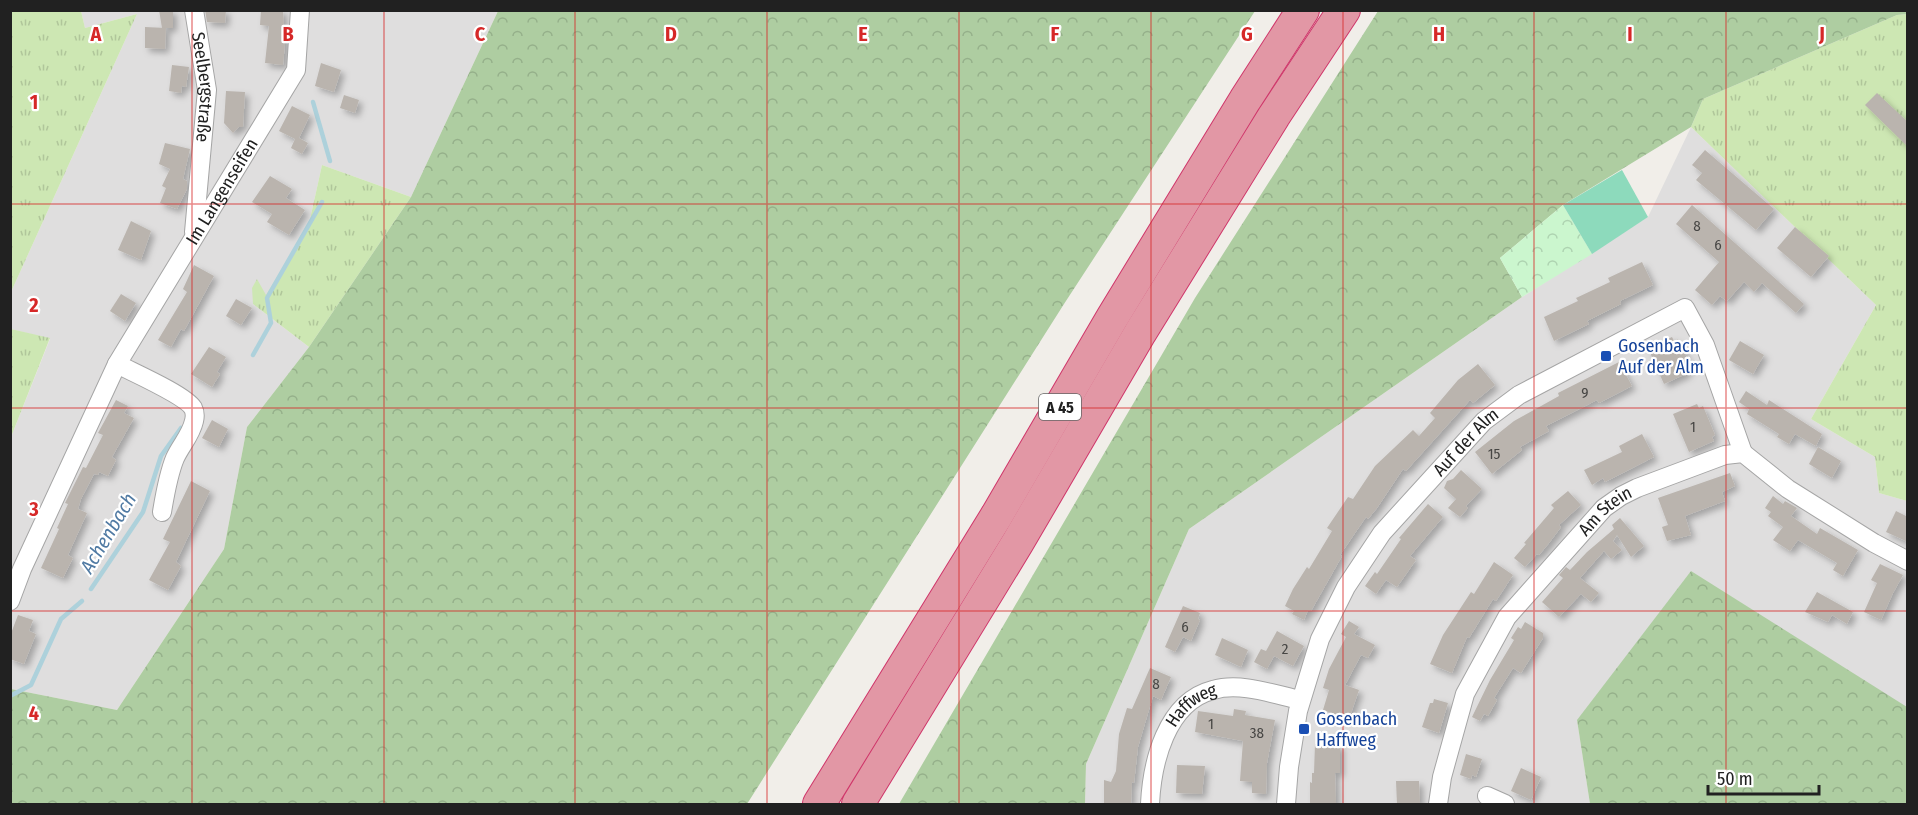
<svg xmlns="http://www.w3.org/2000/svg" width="1918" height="815" viewBox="0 0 1918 815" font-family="'Fira Sans Condensed',sans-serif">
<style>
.residential{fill:#dfdede}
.grass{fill:url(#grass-tufts)}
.forest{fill:url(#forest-crowns)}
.park{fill:url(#park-crowns)}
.pitch{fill:#8ddabc}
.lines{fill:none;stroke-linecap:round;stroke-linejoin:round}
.stream{stroke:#add1db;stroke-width:4.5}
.building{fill:#bab4ae;filter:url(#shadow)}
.minor-casing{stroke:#a5a5a5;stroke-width:20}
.motorway-casing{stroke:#cf366a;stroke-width:34}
.minor{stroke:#fff;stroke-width:18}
.motorway{stroke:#e297a5;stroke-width:32}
.grid{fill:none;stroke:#d62828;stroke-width:1.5;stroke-opacity:0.55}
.transit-dot{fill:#1a4fb4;stroke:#fff;stroke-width:2}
.labels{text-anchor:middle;stroke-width:4.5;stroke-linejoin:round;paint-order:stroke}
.number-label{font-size:15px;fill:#474644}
.shield{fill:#fff;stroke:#646464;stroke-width:1.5}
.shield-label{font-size:16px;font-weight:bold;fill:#212121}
.street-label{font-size:18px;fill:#212121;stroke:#fff}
.transit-label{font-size:18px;fill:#164399;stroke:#fff;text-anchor:start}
.water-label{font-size:20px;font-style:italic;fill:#507aa3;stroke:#fff}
.grid-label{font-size:20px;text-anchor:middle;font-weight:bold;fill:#d62828;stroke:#fff;stroke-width:4.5;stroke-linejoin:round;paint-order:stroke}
</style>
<defs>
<pattern id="grass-tufts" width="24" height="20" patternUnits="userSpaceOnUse" patternTransform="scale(1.5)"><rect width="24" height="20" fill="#cde7b3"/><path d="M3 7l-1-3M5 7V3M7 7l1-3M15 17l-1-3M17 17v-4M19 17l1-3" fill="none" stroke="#b0c69a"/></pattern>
<pattern id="forest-crowns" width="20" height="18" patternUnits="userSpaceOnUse" patternTransform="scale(1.5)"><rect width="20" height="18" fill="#aecda1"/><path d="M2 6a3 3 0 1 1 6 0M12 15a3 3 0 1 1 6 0" fill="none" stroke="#95b08a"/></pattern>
<pattern id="park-crowns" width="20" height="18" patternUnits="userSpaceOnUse" patternTransform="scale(1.5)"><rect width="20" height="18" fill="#cbf6ce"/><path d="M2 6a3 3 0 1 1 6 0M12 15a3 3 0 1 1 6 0" fill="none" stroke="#aed3b1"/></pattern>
<filter id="shadow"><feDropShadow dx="4" dy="4" stdDeviation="3" flood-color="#0004"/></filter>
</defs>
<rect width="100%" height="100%" fill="#f1eee9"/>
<g class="residential">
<polygon points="81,11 498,11 411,197 322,165 309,224 266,296 253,304 309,347 247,427 224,549 117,710 11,689 11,437 50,339 11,329 11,292 137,14 85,28"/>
<polygon points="1691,127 1876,305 1811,419 1875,457 1879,493 1907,501 1907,707 1577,720 1590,804 1085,804 1086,764 1189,529 1522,297 1648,217"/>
</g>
<g class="grass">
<polygon points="11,10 81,11 85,28 137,14 11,292"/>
<polygon points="1907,14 1907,501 1879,493 1875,457 1811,419 1876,305 1691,127 1703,99 1897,15"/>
<polygon points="322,165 411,197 309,347 253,304 252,288 257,279 266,295 309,224"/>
<polygon points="11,329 50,338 11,437 10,329"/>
</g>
<g class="forest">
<polygon points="498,11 1255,11 1064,304 747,804 11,804 11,689 117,710 224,549 247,427 309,347 411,197"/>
<polygon points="1378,11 1907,11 1907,14 1897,15 1703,99 1691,127 1563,205 1500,258 1522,297 1189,529 1086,764 1085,804 899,804 1195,298"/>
<polygon points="1691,571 1907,707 1907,804 1590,804 1577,720"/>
</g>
<polygon class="park" points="1563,205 1592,254 1522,297 1500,258"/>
<polygon class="pitch" points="1622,170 1648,217 1592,254 1563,205"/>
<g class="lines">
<g class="stream">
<polyline points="313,102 330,161"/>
<polyline points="253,355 271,323 267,298 322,202"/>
<polyline points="91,589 143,512 161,456 181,428"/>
<polyline points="10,696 31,685 61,619 82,601"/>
</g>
</g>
<g class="building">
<polygon points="159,10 173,10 173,28 162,28"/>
<polygon points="205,10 226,10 225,23 207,22"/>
<polygon points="261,10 283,10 285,43 283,65 265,63 269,26 260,25"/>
<polygon points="145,27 166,28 165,49 145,48"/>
<polygon points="321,63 341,70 334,92 315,86"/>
<polygon points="172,65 189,67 186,87 182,86 181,93 169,91"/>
<polygon points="226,91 245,92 243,127 239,127 233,133 224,123"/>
<polygon points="1877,93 1908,122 1908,147 1865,105"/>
<polygon points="344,95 359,100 355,113 340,108"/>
<polygon points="292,106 310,115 299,138 308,143 302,154 291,148 295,139 279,131"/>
<polygon points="165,143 190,149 183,179 187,181 187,189 177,209 160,203 166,188 162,186 170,169 159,164"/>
<polygon points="1705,150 1774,209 1756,230 1696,180 1702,173 1692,165"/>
<polygon points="270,176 292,189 286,198 305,210 289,235 267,222 272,214 252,202"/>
<polygon points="1692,205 1804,304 1796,313 1762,283 1754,292 1744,282 1727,301 1720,296 1712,305 1695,290 1719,262 1676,224"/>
<polygon points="131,221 151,231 141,260 118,250"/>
<polygon points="1795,227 1829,256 1811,277 1777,248"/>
<polygon points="1642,262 1653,285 1620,301 1621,304 1587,321 1589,324 1554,341 1544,317 1578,301 1576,298 1610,282 1608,278"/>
<polygon points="194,265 214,276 184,331 181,329 171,347 158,340 187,292 183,289"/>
<polygon points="121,294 136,303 125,321 110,311"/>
<polygon points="236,299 252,308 241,325 226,316"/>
<polygon points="1672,337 1674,341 1678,339 1691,367 1686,369 1688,373 1664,384 1648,348"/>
<polygon points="1740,341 1764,355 1753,374 1729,360"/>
<polygon points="209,347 226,357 217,372 220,374 212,387 191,374"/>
<polygon points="1619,362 1632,386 1599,403 1597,400 1546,426 1549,431 1520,447 1522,450 1492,474 1475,452 1514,421 1559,396 1558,393"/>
<polygon points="1478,364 1495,385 1473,403 1470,400 1406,471 1403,469 1377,508 1368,519 1366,517 1340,555 1342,556 1311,611 1308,610 1304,620 1292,614 1294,611 1285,606 1293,589 1307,567 1309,569 1332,531 1327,528 1348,497 1353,499 1375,466 1413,430 1419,436 1435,418 1430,413 1458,380"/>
<polygon points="1746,391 1767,405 1769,400 1822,434 1816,446 1795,434 1789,444 1777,437 1779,434 1747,414 1749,409 1739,402"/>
<polygon points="116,400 128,406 124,413 134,418 112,457 116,460 108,476 99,472 98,475 94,474 81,499 78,509 87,513 68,555 73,558 63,578 41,568 59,529 57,528 68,504 65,503 83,467 86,468 103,435 98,433"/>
<polygon points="1697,404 1699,408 1703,406 1715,435 1712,437 1714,441 1689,452 1673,414"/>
<polygon points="212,420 228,429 219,447 202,438"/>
<polygon points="1642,434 1654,457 1605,482 1603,478 1592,485 1584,470 1622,452 1619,446"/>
<polygon points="1818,447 1841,461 1832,478 1809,464"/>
<polygon points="1461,470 1482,489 1466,506 1468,508 1460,517 1448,508 1456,499 1444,488 1447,481 1453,479"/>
<polygon points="1730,473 1735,486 1722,492 1725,501 1685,516 1691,535 1667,541 1662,527 1668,525 1658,498"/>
<polygon points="191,481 210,491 176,562 181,566 168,590 149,580 170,542 163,539"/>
<polygon points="1568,491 1581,505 1559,525 1561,527 1549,543 1539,555 1537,554 1525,567 1514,558 1526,544 1524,543 1554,508 1551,505"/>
<polygon points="1773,496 1783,504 1785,501 1797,508 1791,516 1817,534 1820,528 1858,550 1843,576 1833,570 1837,563 1798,540 1790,551 1773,540 1783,527 1768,516 1771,512 1765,508"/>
<polygon points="1428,504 1443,517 1410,556 1416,560 1397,587 1386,580 1376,594 1365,586 1375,572 1377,574 1401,539 1399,538"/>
<polygon points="1896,511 1908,517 1908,542 1886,532"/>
<polygon points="1620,518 1644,546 1631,557 1617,535 1613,541 1622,550 1611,559 1604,551 1580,578 1599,593 1591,602 1581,594 1559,617 1542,602 1563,578 1559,575 1566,567 1570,570 1587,552 1614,529 1612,525"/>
<polygon points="1494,562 1513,575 1496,601 1493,599 1469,638 1467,637 1452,673 1430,664 1443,635 1471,592 1474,594"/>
<polygon points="1880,564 1903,575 1893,593 1881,620 1864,612 1877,583 1871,580"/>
<polygon points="1817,592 1853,612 1847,624 1832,615 1828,622 1805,612"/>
<polygon points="1183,606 1200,613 1198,619 1200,620 1191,641 1183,637 1175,652 1165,647"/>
<polygon points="18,615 33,620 29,631 36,634 24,664 10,659 10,636"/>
<polygon points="1349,621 1359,627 1354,634 1375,645 1368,658 1361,655 1345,685 1359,690 1349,719 1323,710 1329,690 1323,688 1329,669 1346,637 1341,634"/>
<polygon points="1525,622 1543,633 1543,638 1521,673 1513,668 1494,698 1497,700 1488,716 1484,714 1480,721 1472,717 1490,680 1514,640 1511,638 1518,627 1521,629"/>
<polygon points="1277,631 1304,646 1293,666 1274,656 1267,669 1254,662 1261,649 1266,651"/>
<polygon points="1222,638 1248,650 1241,667 1215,655"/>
<polygon points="1150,668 1171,677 1161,700 1153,696 1138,747 1134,783 1132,782 1131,804 1104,804 1104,780 1111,782 1116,771 1119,734 1127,708 1132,709"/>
<polygon points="1434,699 1448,703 1439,733 1422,727 1430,703 1433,703"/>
<polygon points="1234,709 1246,711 1245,715 1275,720 1267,763 1266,794 1252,793 1252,782 1240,781 1243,741 1195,732 1198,711 1233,716"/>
<polygon points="1315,744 1340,745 1340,773 1335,773 1336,804 1310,804 1310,782 1312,783 1312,773 1314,773"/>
<polygon points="1466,754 1482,759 1476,777 1472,775 1471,779 1460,775"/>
<polygon points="1177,765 1205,766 1202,794 1176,793"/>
<polygon points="1521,768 1541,777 1531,800 1511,791"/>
<polygon points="1396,781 1419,781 1420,804 1397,804"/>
</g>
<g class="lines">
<g class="minor-casing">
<g id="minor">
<path id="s1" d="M194,10L207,90L194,232"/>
<path d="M117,364C132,372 185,395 193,408C195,412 195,417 194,421C191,435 181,445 175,458C168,475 165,494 162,512"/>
<path id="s2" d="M10,601L22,569L117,364L296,70L300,10"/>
<polyline points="1487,796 1505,804"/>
<path id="s3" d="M1150,804C1152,763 1166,702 1213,690C1240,682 1273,694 1300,700"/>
<path id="s4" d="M1286,804L1289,767L1298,711L1320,639L1346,587L1382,533L1484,421L1519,395L1685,308L1705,345L1743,453"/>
<path id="s5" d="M1438,804L1442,777L1465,694L1507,617L1604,508L1621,496L1637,488L1725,455L1743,453L1788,489L1874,543L1908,561"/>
</g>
</g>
<g class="motorway-casing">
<g id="motorway">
<polyline points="819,804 997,515 1112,318 1245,100 1303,10"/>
<polyline points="858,804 1018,542 1140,333 1274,116 1344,10"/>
</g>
</g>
<use href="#minor" class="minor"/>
<use href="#motorway" class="motorway"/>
</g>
<path class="grid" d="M192,10V804M384,10V804M575,10V804M767,10V804M959,10V804M1151,10V804M1343,10V804M1534,10V804M1726,10V804M10,204H1908M10,408H1908M10,611H1908"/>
<g class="transit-dot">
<rect x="1600" y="350" width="12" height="12" rx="3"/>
<rect x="1298" y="723" width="12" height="12" rx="3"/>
</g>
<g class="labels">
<g class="number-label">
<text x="1697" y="231">8</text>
<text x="1718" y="250">6</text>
<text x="1585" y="398">9</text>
<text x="1693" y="432">1</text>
<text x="1494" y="459">15</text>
<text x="1185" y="632">6</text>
<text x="1285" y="654">2</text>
<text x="1156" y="689">8</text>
<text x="1211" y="729">1</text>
<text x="1257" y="738">38</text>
</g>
<rect class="shield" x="1039" y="394" width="42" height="26" rx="4.5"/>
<g class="shield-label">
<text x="1060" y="413">A 45</text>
</g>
<g class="street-label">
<text dy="6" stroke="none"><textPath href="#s1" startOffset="78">Seelbergstraße</textPath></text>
<text dy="6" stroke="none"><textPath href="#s2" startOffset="462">Im Langenseifen</textPath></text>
<text dy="6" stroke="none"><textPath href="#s4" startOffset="416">Auf der Alm</textPath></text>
<text dy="6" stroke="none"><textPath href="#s5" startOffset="346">Am Stein</textPath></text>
<text dy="6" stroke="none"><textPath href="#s3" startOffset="112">Haffweg</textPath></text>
</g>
<g class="transit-label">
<text x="1618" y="352">Gosenbach<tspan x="1618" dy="21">Auf der Alm</tspan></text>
<text x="1316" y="725">Gosenbach<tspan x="1316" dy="21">Haffweg</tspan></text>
</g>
<g class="water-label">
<text transform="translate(108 533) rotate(-59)" y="7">Achenbach</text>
</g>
</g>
<g class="grid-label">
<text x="96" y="41">A</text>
<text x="288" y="41">B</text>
<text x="480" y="41">C</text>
<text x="671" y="41">D</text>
<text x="863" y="41">E</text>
<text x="1055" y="41">F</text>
<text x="1247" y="41">G</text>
<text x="1439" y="41">H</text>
<text x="1630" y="41">I</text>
<text x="1822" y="41">J</text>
<text x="34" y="109">1</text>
<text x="34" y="312">2</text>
<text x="34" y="516">3</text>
<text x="34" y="720">4</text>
</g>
<rect width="1918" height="815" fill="none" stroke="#212121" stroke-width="24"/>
<path d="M1708 785v9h111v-9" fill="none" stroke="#212121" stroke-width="3"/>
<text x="1717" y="785" font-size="18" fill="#212121" stroke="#ffffff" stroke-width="4.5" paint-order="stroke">50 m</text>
</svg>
